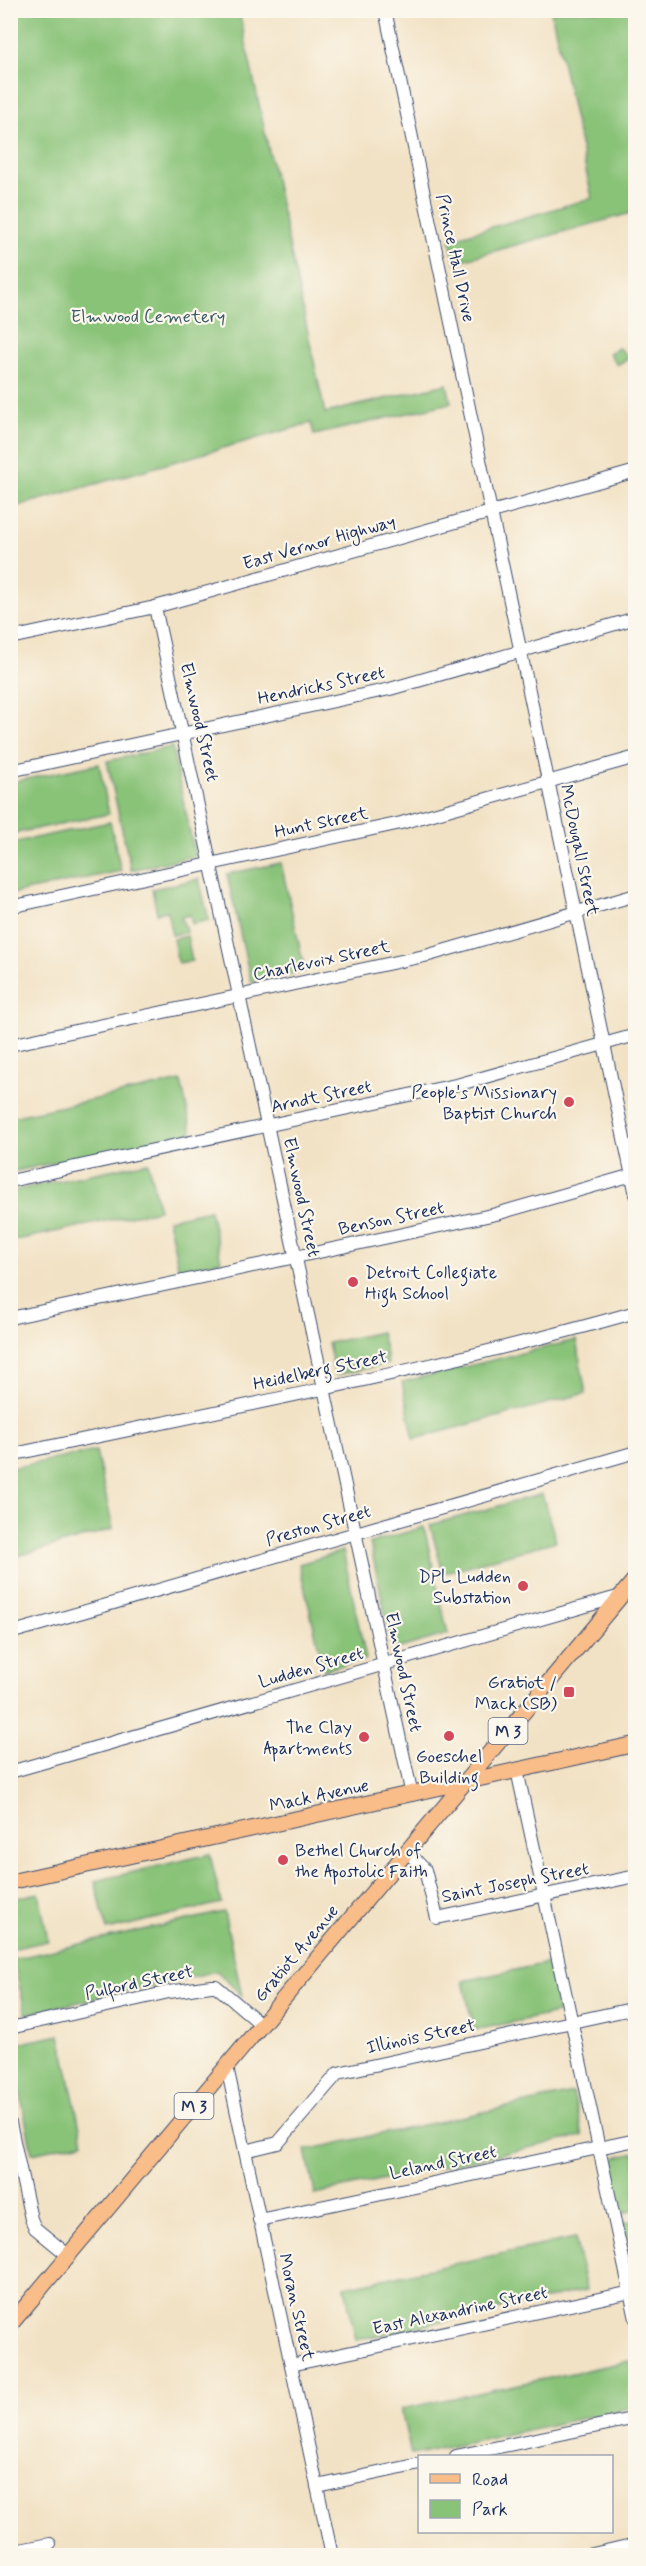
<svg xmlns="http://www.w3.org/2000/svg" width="646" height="2566" viewBox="0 0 646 2566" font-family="Mynerve,sans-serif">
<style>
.green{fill:#89c378;stroke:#52796b;stroke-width:1.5}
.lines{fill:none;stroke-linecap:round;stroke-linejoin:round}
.minor-casing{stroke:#3b4a6d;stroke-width:14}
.major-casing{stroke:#3b4a6d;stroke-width:17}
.minor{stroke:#fff;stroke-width:12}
.major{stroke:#f8bd89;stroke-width:15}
.poi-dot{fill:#d1495b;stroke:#fbf7ec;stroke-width:2}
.labels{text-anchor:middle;stroke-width:4.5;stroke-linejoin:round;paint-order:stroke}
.shield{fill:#fbf7ec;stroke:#5e6b89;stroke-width:1.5}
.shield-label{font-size:16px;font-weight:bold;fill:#1b2f5e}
.street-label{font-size:18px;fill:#1b2f5e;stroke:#fbf7ec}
.park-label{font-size:18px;fill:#3c5b66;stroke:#fbf7ec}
.poi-label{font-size:18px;fill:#1b2f5e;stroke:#fbf7ec;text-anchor:end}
</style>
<rect width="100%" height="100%" fill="#fbf7ec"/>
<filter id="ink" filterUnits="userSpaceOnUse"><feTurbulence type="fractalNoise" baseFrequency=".0167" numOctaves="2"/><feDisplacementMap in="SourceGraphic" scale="12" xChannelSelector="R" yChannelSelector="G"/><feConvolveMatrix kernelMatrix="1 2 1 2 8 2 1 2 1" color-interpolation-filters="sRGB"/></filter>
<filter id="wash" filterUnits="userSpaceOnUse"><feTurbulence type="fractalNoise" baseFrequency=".008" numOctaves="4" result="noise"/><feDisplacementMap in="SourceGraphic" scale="24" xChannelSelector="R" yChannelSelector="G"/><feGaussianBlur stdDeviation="1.35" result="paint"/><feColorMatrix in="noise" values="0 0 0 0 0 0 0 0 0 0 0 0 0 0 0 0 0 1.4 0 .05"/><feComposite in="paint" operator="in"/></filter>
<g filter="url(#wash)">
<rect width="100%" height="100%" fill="#f2e2c5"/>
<g class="green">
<polygon points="11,10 239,11 325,413 447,384 451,403 314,435 311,423 11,508"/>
<polygon points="551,11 635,11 635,212 455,262 450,239 592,198"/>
<polygon points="619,348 627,355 627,359 617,365 609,353"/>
<polygon points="172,747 195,856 131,870 107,761"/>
<polygon points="99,764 109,814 11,834 11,782"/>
<polygon points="110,822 121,871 11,894 11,843"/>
<polygon points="281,863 305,971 251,982 227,874"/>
<polygon points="199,879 209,920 192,924 190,915 181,917 187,932 172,935 167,911 157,913 152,889"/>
<polygon points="187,936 192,961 178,963 173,939"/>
<polygon points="181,1081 192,1133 11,1172 11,1117"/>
<polygon points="148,1162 159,1210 11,1241 11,1191"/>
<polygon points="210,1210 221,1261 179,1270 168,1219"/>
<polygon points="381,1332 388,1364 335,1375 328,1343"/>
<polygon points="576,1340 586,1393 414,1439 402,1382"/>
<polygon points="96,1451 113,1529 11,1558 11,1468"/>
<polygon points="542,1494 556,1541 443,1573 430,1525"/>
<polygon points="424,1527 448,1634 393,1650 370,1543"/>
<polygon points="343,1551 366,1659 324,1670 299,1564"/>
<polygon points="210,1854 221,1903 107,1930 95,1881"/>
<polygon points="39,1893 48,1941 11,1949 11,1899"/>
<polygon points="224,1912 242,1996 217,1971 26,2014 13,1959"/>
<polygon points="548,1963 558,2013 474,2030 463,1981"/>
<polygon points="60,2035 83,2142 32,2153 11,2045"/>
<polygon points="573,2093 583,2136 315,2194 306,2150"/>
<polygon points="635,2153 635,2210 622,2213 610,2159"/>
<polygon points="635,2221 636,2280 635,2280 623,2223"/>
<polygon points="575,2238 586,2290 356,2340 345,2287"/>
<polygon points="630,2361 635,2387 635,2407 411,2455 401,2409"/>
</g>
</g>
<g filter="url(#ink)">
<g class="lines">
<g class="minor-casing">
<g id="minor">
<path d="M385,10C470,405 550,800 636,1195"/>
<polyline points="155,607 412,1795"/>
<polyline points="10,638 155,607 636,471"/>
<polyline points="10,771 390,689 636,618"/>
<polyline points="10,907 401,823 636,757"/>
<polyline points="10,1045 429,955 636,895"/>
<polyline points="10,1181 460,1084 636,1035"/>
<polyline points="10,1318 496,1214 636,1174"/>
<path d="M10,1455C219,1410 430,1371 636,1312"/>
<polyline points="10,1633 636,1452"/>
<polyline points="517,1770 636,2319"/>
<polyline points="10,1772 621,1596"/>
<polyline points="407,1851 425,1870 437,1918 636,1876"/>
<polyline points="10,2028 169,1992 211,1986 216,1986 262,2025"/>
<polyline points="227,2067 332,2556"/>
<polyline points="10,2123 31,2219 35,2228 69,2256"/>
<polyline points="245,2151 278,2143 338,2073 636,2008"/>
<polyline points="259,2220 636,2140"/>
<polyline points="291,2365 636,2291"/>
<polyline points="456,2456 636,2418"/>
<polyline points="317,2486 420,2464"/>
<polyline points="10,2552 50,2544"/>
<polyline points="584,2556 636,2544"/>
</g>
</g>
<g class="major-casing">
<g id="major">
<polyline points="10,1882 636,1744"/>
<polyline points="10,2325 636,1578"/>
</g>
</g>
<use href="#minor" class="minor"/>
<use href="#major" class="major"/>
</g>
</g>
<g class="poi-dot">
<circle cx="569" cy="1102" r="6"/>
<circle cx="353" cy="1282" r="6"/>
<circle cx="523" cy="1586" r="6"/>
<rect x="563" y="1686" width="12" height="12" rx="3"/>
<circle cx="449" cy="1736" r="6"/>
<circle cx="364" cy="1737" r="6"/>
<circle cx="283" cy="1860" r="6"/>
</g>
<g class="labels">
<g class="shield">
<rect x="488.5" y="1718" width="39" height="26" rx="4.5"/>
<rect x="174.5" y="2093" width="39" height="26" rx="4.5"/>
</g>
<g class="shield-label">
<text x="508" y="1737">M 3</text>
<text x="194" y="2112">M 3</text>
</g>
<g class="street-label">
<text transform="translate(456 258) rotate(78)" y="6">Prince Hall Drive</text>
<text transform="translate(319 542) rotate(-16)" y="6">East Vernor Highway</text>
<text transform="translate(321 685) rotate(-12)" y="6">Hendricks Street</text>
<text transform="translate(200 722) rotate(77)" y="6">Elmwood Street</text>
<text transform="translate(321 822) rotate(-12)" y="6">Hunt Street</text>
<text transform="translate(580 850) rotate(78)" y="6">McDougall Street</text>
<text transform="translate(321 960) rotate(-12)" y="6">Charlevoix Street</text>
<text transform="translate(321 1096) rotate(-12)" y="6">Arndt Street</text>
<text transform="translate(302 1197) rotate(78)" y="6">Elmwood Street</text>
<text transform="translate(391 1218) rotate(-12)" y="6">Benson Street</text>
<text transform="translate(320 1370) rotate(-12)" y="6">Heidelberg Street</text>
<text transform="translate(318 1525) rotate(-16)" y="6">Preston Street</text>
<text transform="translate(311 1667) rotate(-16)" y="6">Ludden Street</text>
<text transform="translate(404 1672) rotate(78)" y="6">Elmwood Street</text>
<text transform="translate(319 1795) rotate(-12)" y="6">Mack Avenue</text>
<text transform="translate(515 1882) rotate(-11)" y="6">Saint Joseph Street</text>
<text transform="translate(296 1953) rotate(-50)" y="6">Gratiot Avenue</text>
<text transform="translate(139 1982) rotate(-12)" y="6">Pulford Street</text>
<text transform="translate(421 2036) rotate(-12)" y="6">Illinois Street</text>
<text transform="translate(443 2162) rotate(-12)" y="6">Leland Street</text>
<text transform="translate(297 2307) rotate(77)" y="6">Moran Street</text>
<text transform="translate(460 2310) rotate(-12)" y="6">East Alexandrine Street</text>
</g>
<g class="park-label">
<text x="148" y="322">Elmwood Cemetery</text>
</g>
<g class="poi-label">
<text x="557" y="1098">People's Missionary<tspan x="557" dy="21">Baptist Church</tspan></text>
<text x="365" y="1278" text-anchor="start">Detroit Collegiate<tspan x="365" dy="21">High School</tspan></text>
<text x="511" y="1582">DPL Ludden<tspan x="511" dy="21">Substation</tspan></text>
<text x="557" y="1688">Gratiot /<tspan x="557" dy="21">Mack (SB)</tspan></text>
<text x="352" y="1733">The Clay<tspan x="352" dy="21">Apartments</tspan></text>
<text x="449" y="1762" text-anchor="middle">Goeschel<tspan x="449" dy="21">Building</tspan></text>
<text x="295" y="1856" text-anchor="start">Bethel Church of<tspan x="295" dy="21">the Apostolic Faith</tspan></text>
</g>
</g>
<rect width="646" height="2566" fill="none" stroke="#fbf7ec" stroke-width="36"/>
<rect x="418" y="2455" width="195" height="78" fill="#fbf7ec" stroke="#a1a7b3" stroke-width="1.5"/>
<rect x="430" y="2474" width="30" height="9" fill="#f8bd89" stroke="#a1a7b3" stroke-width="1.5"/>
<text x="472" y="2485" font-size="18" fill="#1b2f5e">Road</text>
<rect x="430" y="2500" width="30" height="18" fill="#89c378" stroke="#a1a7b3" stroke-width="1.5"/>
<text x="472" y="2515" font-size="18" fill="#1b2f5e">Park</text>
</svg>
